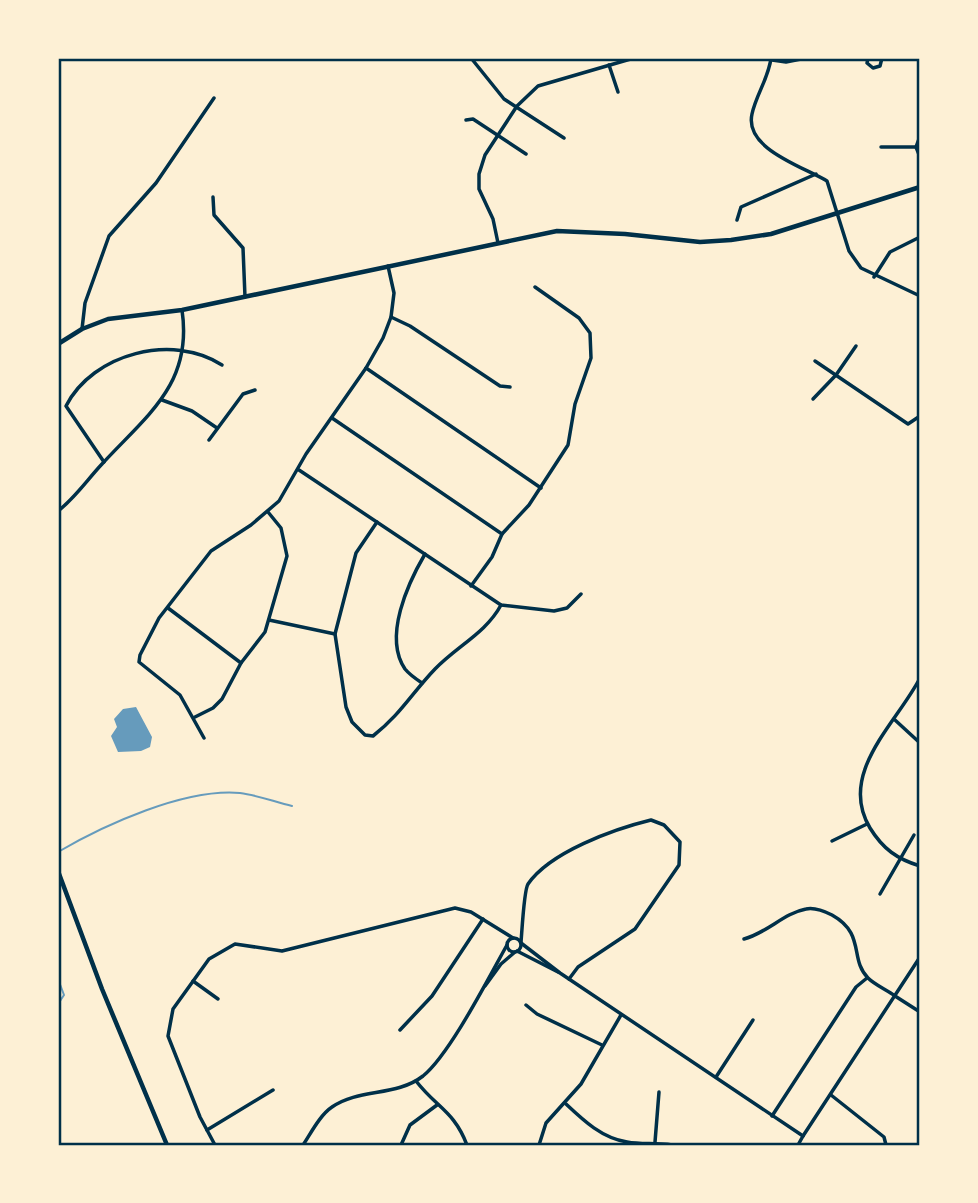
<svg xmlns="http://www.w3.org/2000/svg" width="978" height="1203" viewBox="0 0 978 1203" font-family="Lato,sans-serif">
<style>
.water{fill:#669bbc}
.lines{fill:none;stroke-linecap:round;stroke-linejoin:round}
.stream{stroke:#669bbc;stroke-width:2}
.minor{stroke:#003049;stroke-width:3.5}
.tertiary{stroke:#003049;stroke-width:3.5}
.secondary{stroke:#003049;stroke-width:4.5}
.neatline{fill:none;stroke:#003049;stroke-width:2.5}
</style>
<rect width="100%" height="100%" fill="#fdf0d5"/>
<polygon class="water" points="136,707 152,737 150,747 141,751 118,752 111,736 117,727 114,719 123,709"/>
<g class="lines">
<g class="stream">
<path d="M58,852C104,825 185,788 240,793C257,795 275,802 292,806"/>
<polyline points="58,979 64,995 58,1004"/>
</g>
<g class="minor">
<polyline points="471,58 504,99 564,138"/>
<path d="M771,58C769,77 756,95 752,114C744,149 804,167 827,181L849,251L861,268L920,296"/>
<polyline points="868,58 867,63 873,68 880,66 882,58"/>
<polyline points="772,60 786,62 806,58"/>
<polyline points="609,65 618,92"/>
<polyline points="466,120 473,119 526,154"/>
<polyline points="920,136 916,147 920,157"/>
<polyline points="881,147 916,147"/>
<polyline points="213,197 214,215 243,248 245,297"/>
<polyline points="737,220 741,207 816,174"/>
<polyline points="498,243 493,219 479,189 479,174 485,155 517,106 538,86 634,58"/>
<polyline points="874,277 890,252 920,237"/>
<polyline points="391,317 410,326 500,386 510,387"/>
<polyline points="82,329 85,303 109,236 156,183 214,98"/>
<polyline points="815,361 908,424 920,416"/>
<polyline points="366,368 541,488"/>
<polyline points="813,399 836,375 856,346"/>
<polyline points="162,400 192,411 217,428"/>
<polyline points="332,418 502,534"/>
<polyline points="209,440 243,394 255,390"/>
<path d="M104,462L66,406C93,353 173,333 222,365"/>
<polyline points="299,470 501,605 554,611 567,608 581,594"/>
<path d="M58,511C75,498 87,480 102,464C147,415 193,384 182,310"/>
<path d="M377,522L356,553L335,634L346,707L352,722L365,735L373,736C401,714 412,693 435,669C457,646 486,633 501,605"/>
<polyline points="471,586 492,557 502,534 529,505 568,445 575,404 591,358 590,333 579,318 535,287"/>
<polyline points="168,608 241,663"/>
<polyline points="269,620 335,634"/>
<path d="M920,678C897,723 837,773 870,828C883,849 897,859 920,866"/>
<path d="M422,683C416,679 409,674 405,669C383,637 408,583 425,554"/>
<polyline points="195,717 213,708 222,699 241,663 265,632 287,556 281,528 268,512"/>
<polyline points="895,720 920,743"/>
<polyline points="204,738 180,695 139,662 140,655 159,618 211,551 251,525 279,501 306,454 366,368 383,338 391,317 394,293 388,266"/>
<polyline points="832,841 867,824"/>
<polyline points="880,894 914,835"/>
<circle cx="514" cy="945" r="7"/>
<path d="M744,939C767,933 784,913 806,909C815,907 824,911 832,915C866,934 849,959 868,978C875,985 887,990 895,996"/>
<path d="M521,942C522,931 524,890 528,884C550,852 614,829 651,820L664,825L680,842L679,865L635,929L578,967L569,979"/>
<polyline points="521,943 560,973 803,1136 798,1145"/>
<polyline points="517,951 558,972"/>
<polyline points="193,981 218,999"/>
<polyline points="485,986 501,964 515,952"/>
<polyline points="526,1005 537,1014 602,1045"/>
<polyline points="400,1030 432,996 483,919"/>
<polyline points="919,1061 920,1049"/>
<polyline points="716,1077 753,1020"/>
<path d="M416,1081C437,1108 454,1111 467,1145"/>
<polyline points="831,1095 884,1137 886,1145"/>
<path d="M566,1104C584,1121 602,1138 627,1142C642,1145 656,1142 672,1145"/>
<polyline points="772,1116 856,987 867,978"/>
<polyline points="207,1130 273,1090"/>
<polyline points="655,1142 659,1092"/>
<polyline points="215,1145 200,1117 168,1036 173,1009 209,959 235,944 282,951 455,908 471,912 513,938"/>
<path d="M303,1145C311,1133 320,1115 332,1107C359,1088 396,1097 423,1076C450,1054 489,977 507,945"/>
<polyline points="401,1145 410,1125 437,1105"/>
<polyline points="539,1145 546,1123 581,1084 621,1015"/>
</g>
<g class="tertiary">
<polyline points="895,996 920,1012"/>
<polyline points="803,1136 920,957"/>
</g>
<g class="secondary">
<polyline points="58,344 82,329 108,319 182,310 557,231 625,234 700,242 731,240 771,234 920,187"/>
<polyline points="58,871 102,989 167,1145"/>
</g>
</g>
<rect width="978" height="1203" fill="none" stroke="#fdf0d5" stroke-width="119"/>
<rect x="60" y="60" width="858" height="1084" class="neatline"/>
</svg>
